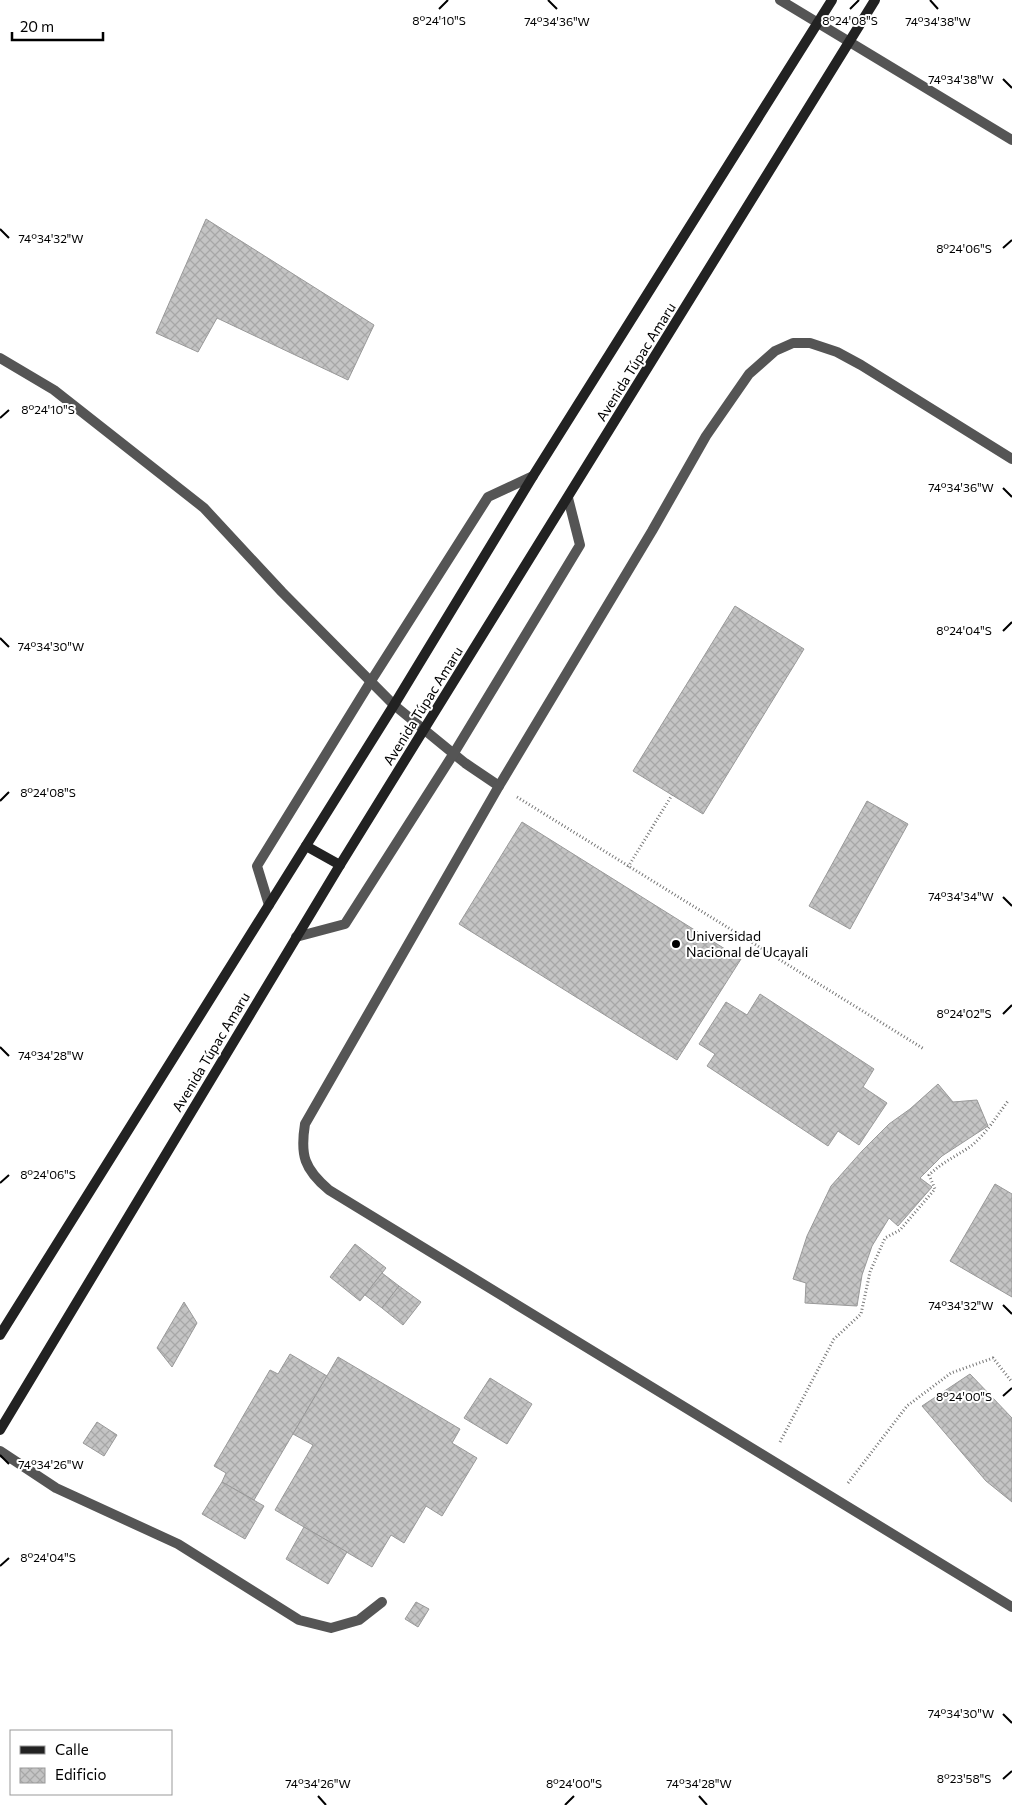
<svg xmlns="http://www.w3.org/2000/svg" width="1012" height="1805" viewBox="0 0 1012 1805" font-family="Commissioner,sans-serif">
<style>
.building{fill:url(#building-cross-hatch);stroke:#999}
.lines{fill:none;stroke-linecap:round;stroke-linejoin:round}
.path{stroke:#777;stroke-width:3;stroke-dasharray:1 2.5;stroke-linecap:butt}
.lane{stroke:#555;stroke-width:10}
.street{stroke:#555;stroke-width:10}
.secondary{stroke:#222;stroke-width:10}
.ticks{fill:none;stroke:#000;stroke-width:2}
.poi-dot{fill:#000;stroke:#fff;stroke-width:2}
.labels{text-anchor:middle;stroke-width:4;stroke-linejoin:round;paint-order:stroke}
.street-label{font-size:14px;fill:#000;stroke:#fff}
.poi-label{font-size:14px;fill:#000;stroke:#fff;text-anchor:start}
.ticks-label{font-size:12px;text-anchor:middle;fill:#000;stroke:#fff;stroke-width:4;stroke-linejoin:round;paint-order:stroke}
</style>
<defs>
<pattern id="building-cross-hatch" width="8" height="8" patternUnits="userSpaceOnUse" patternTransform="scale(1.25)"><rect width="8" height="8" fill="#c4c4c4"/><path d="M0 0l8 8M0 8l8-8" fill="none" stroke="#a7a7a7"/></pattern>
</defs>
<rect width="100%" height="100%" fill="#fff"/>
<g class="building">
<polygon points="206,219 374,325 348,380 217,318 198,352 156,333"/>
<polygon points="735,606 804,649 703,814 633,771"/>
<polygon points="867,801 908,824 850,929 809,906"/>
<polygon points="522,822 741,959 677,1060 459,924"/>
<polygon points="760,994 874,1069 863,1087 887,1103 859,1145 838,1131 828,1146 707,1066 715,1054 699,1044 726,1002 747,1015"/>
<polygon points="938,1084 953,1102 977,1100 988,1126 942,1156 920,1178 932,1187 898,1226 889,1218 872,1246 862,1275 857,1306 805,1303 806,1283 793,1279 807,1236 831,1186 862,1151 889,1124 910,1109"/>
<polygon points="995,1184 1012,1194 1012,1297 950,1261"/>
<polygon points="355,1244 386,1268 360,1301 330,1277"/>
<polygon points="382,1273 399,1286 382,1308 365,1295"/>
<polygon points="399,1286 421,1302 403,1325 382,1308"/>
<polygon points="184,1302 197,1323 172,1367 157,1348"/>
<polygon points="290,1354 327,1376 254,1500 222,1482 226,1473 214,1466 270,1370 278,1374"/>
<polygon points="338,1357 460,1429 452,1443 477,1458 442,1516 426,1506 404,1543 391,1535 372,1567 275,1510 313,1445 293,1434"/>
<polygon points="970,1374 1012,1418 1012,1502 986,1481 922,1406"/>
<polygon points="490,1378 532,1404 507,1444 464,1418"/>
<polygon points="97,1422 117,1435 104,1456 83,1443"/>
<polygon points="222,1482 264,1506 245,1539 202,1514"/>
<polygon points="304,1527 347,1552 328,1584 286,1559"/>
<polygon points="416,1602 429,1609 418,1627 405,1619"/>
</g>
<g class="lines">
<g class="path">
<polyline points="517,797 924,1049"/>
<polyline points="628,867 672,795"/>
<path d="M780,1442L834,1339L861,1314L870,1272L885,1238L900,1230L935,1189L929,1175C942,1162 957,1156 971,1146C986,1134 996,1117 1008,1101"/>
<polyline points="848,1483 907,1406 951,1373 993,1358 1012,1382"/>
</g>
<g class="lane">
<polyline points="0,358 54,390 204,508 282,592 394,705 465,763 499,786"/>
<path d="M1012,459L861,365L837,352L810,343H793L775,351L749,374L706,436L652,531L499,786L305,1124C300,1155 304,1169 329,1190L1012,1607"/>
<polyline points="269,905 257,866 371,681 488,497 533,476"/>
<polyline points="296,937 345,924 454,753 580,545 568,498"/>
<polyline points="0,1451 56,1488 178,1544 299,1620 331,1628 359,1620 382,1602"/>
</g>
<polyline class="street" points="780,0 1012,140"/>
<g class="secondary">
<polyline points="306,846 340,865"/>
<polyline points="0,1335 394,705 533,476 832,0"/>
<polyline points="0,1430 340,865 875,0"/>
</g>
</g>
<path class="ticks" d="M548,0L557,9M930,0L938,9M439,9L448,0M850,9L859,0M1003,79L1012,88M0,229L9,238M1003,248L1012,240M0,418L9,410M1003,488L1012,497M1003,631L1012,622M0,638L9,647M0,801L9,792M1003,897L1012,906M1003,1014L1012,1005M0,1047L9,1056M0,1183L9,1175M1003,1305L1012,1314M1003,1396L1012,1388M0,1455L9,1464M0,1566L9,1558M1003,1714L1012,1723M1003,1779L1012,1771M318,1796L326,1805M699,1796L707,1805M565,1805L574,1796"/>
<circle class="poi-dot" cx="676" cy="944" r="5"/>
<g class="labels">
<g class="street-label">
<text transform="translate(636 362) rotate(-58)" y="5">Avenida Túpac Amaru</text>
<text transform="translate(423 706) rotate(-58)" y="5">Avenida Túpac Amaru</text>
<text transform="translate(211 1052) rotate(-59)" y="5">Avenida Túpac Amaru</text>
</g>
<g class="poi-label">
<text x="686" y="941">Universidad<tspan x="686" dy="16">Nacional de Ucayali</tspan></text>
</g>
</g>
<g class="ticks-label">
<text x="439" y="25">8°24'10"S</text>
<text x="850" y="25">8°24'08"S</text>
<text x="557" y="26">74°34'36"W</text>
<text x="938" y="26">74°34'38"W</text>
<text x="961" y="84">74°34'38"W</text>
<text x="51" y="243">74°34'32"W</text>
<text x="964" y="253">8°24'06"S</text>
<text x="48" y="414">8°24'10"S</text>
<text x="961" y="492">74°34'36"W</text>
<text x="964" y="635">8°24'04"S</text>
<text x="51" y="651">74°34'30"W</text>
<text x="48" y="797">8°24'08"S</text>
<text x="961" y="901">74°34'34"W</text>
<text x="964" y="1018">8°24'02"S</text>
<text x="51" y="1060">74°34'28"W</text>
<text x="48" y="1179">8°24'06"S</text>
<text x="961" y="1310">74°34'32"W</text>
<text x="964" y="1401">8°24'00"S</text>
<text x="51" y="1469">74°34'26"W</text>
<text x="48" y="1562">8°24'04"S</text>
<text x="961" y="1718">74°34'30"W</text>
<text x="964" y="1783">8°23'58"S</text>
<text x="318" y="1788">74°34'26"W</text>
<text x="699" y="1788">74°34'28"W</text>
<text x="574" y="1788">8°24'00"S</text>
</g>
<rect x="10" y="1730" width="162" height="65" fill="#ffffff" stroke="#999999"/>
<rect x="20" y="1746" width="25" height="8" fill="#222222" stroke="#999999"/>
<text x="55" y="1755" font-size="15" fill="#000000">Calle</text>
<rect x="20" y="1768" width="25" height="15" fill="url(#building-cross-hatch)" stroke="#999999"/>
<text x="55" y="1780" font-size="15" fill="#000000">Edificio</text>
<path d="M12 32v8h91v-8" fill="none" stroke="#000000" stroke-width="2.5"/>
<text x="20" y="32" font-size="15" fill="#000000" stroke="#ffffff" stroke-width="4" paint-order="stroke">20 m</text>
</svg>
